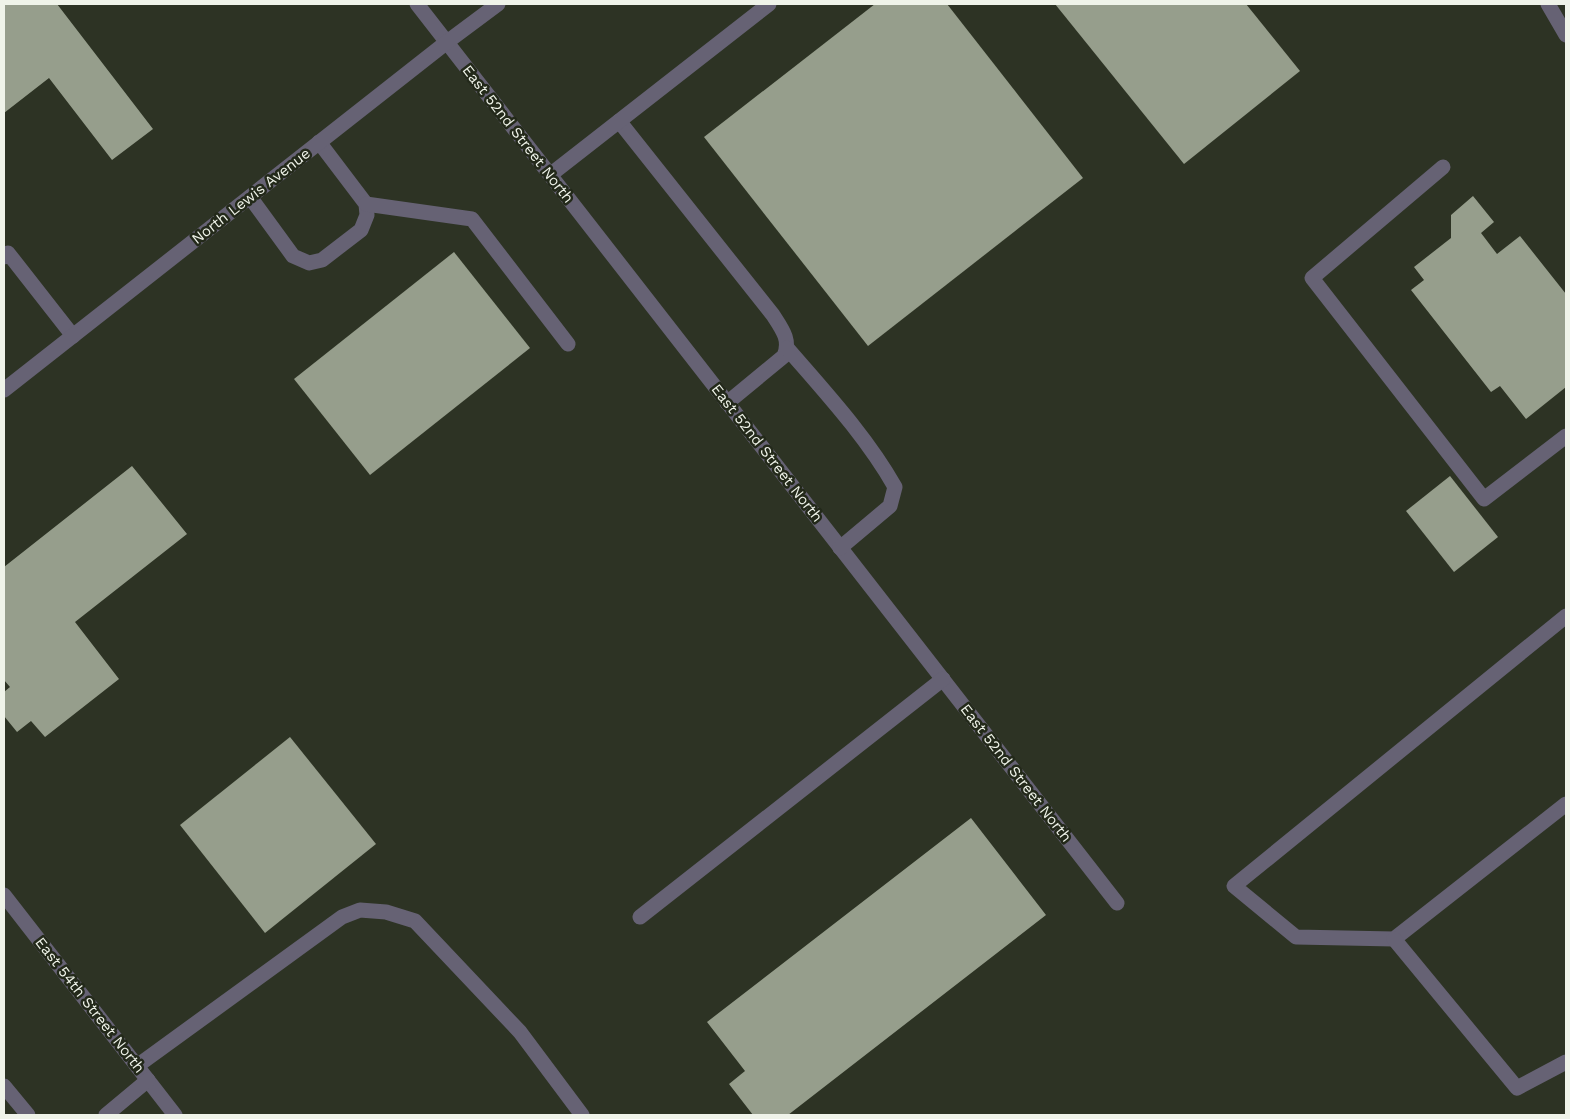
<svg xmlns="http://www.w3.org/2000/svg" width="1570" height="1119" viewBox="0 0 1570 1119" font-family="'Work Sans',sans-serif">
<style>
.building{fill:#969e8c}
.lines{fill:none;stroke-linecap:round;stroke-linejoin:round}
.minor{stroke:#666274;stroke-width:15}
.labels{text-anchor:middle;stroke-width:5;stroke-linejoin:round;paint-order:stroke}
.street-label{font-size:15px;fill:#eff3e9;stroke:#23291a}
</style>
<rect width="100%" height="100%" fill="#2d3324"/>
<g class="building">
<polygon points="4,4 57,4 153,129 112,160 49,78 4,113"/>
<polygon points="875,4 947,4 1083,178 868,346 704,137"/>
<polygon points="1055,4 1246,4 1300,71 1184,164"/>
<polygon points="1473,196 1494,222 1481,233 1497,254 1520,236 1566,294 1566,387 1526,419 1500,386 1491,392 1411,290 1424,280 1414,267 1451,238 1451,215"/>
<polygon points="454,252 530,348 370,475 294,379"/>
<polygon points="132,466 187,534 75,622 119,679 45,737 31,721 17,732 4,716 4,692 10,687 4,680 4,567"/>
<polygon points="1450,476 1498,537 1454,572 1406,511"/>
<polygon points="290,737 376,844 265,933 180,825"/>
<polygon points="971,818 1046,915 788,1115 753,1115 729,1084 745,1071 707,1022"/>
</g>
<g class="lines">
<g class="minor">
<polyline points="417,4 1117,903"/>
<polyline points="1548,4 1566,35"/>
<path d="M619,121L773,315C782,329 791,340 784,356L727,403"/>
<polyline points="1443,167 1312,278 1484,499 1566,436"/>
<polyline points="550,175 769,4"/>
<polyline points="250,197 293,256 309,263 322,260 361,230 367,215 366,204 319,142"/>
<polyline points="366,204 472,219 568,344"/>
<polyline points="4,257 8,253 73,336"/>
<path d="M787,348C825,392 866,436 895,487L890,506L840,548"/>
<polyline points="4,390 447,42 498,4"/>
<polyline points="1566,616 1234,886 1296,937 1394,939 1566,804"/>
<polyline points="4,895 175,1115"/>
<polyline points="640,917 943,679"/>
<polyline points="1394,939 1517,1088 1566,1062"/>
<polyline points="137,1066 342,917 360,910 386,912 415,921 520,1032 582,1115"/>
<polyline points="4,1086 28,1115"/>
<polyline points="106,1115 148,1080"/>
</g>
</g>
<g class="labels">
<g class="street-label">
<text transform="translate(518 134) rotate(52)" y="5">East 52nd Street North</text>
<text transform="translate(251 196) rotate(-38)" y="5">North Lewis Avenue</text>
<text transform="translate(767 453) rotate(52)" y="5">East 52nd Street North</text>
<text transform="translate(1016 773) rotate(52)" y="5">East 52nd Street North</text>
<text transform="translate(90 1005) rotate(52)" y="5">East 54th Street North</text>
</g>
</g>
<rect width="1570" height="1119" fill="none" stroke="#eff3e9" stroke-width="10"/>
</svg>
